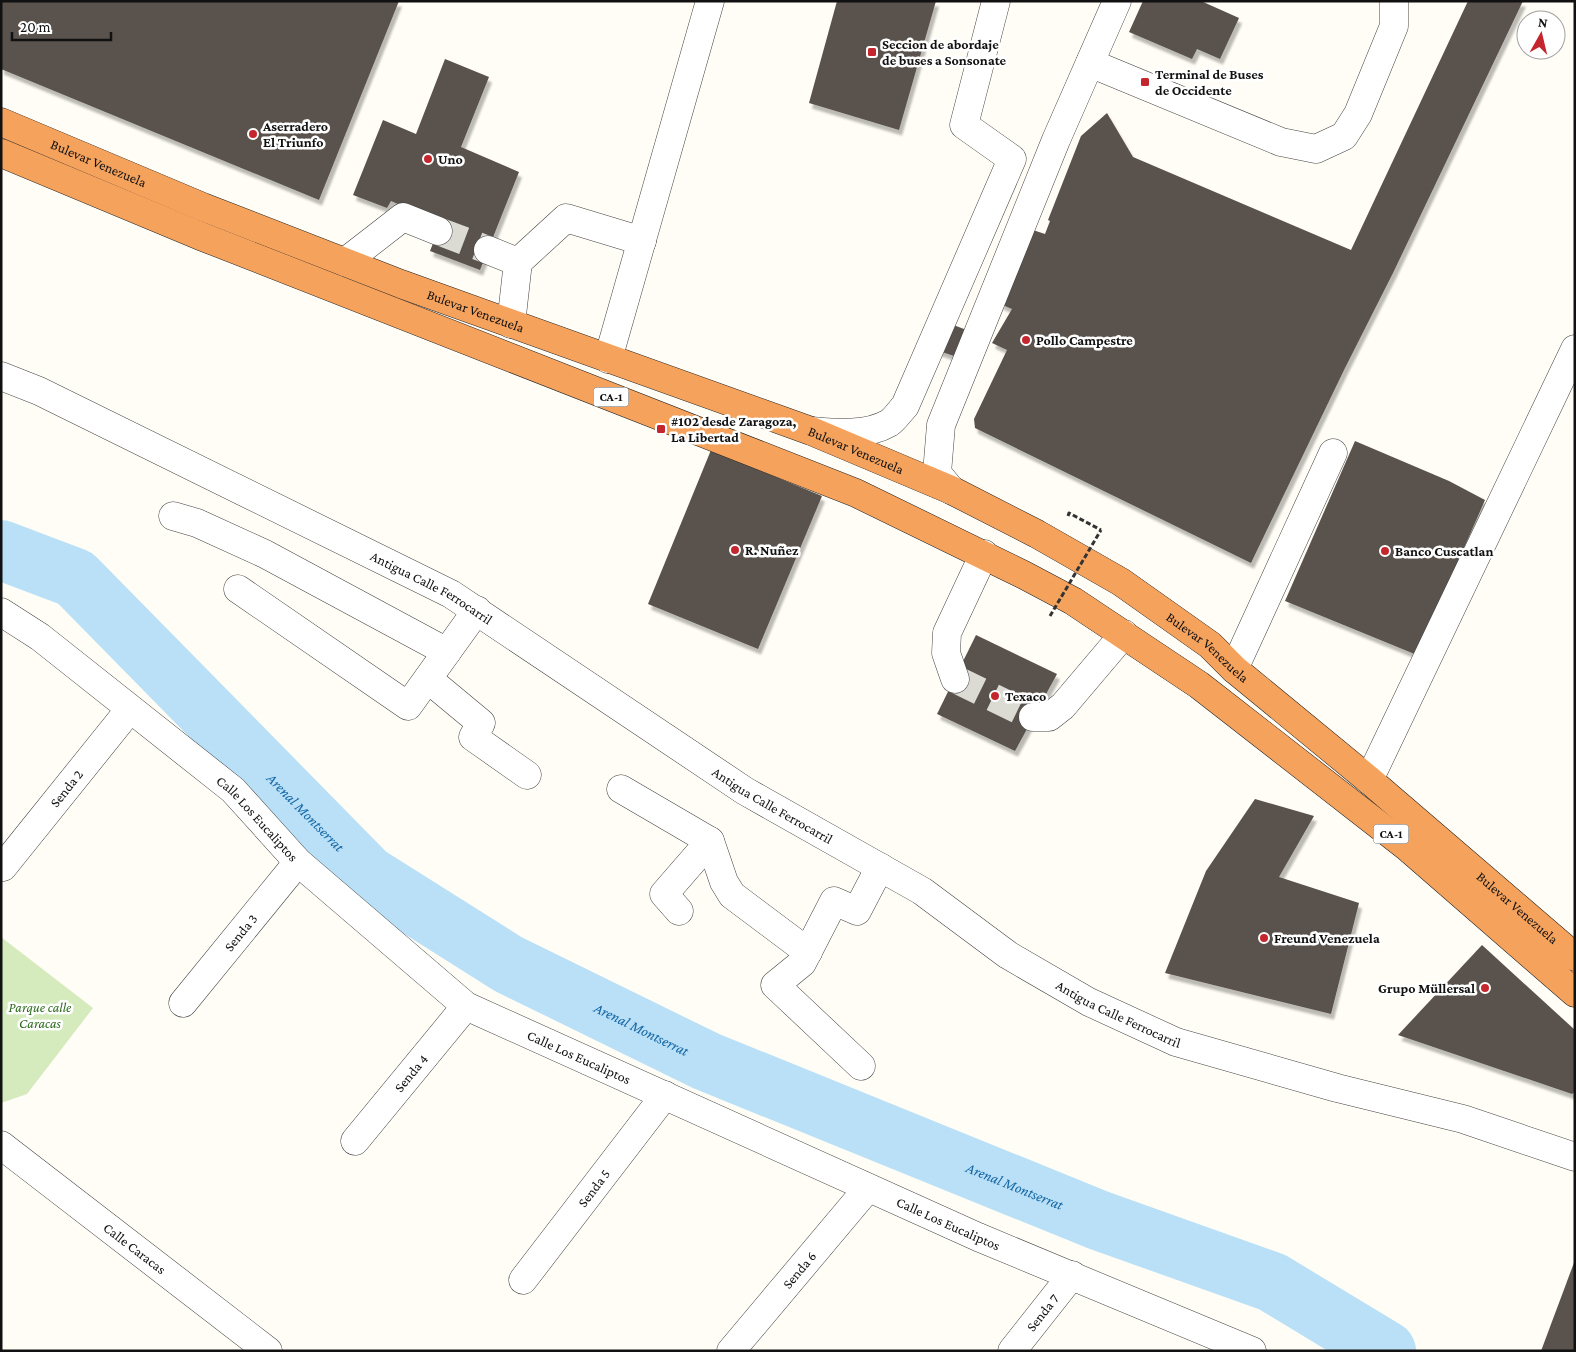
<svg xmlns="http://www.w3.org/2000/svg" width="1576" height="1352" viewBox="0 0 1576 1352" font-family="'Crimson Pro',serif">
<style>
.green{fill:#d5ebbd}
.lines{fill:none;stroke-linecap:round;stroke-linejoin:round}
.river{stroke:#b9e0f7;stroke-width:60}
.building{fill:#5a524d;filter:url(#shadow)}
.minor-tunnel{stroke:#dbdad3;stroke-width:28;stroke-dasharray:28 14;stroke-linecap:butt}
.minor-casing{stroke:#444;stroke-width:29}
.highway-casing{stroke:#222;stroke-width:29}
.path{stroke:#333;stroke-width:3;stroke-dasharray:5 2.5;stroke-linecap:butt}
.minor{stroke:#fff;stroke-width:28}
.highway{stroke:#f5a25d;stroke-width:28}
.path-bridge{stroke:#333;stroke-width:3;stroke-dasharray:5 2.5;stroke-linecap:butt}
.poi-dot{fill:#c4262e;stroke:#fff;stroke-width:2}
.labels{text-anchor:middle;stroke-width:5;stroke-linejoin:round;paint-order:stroke}
.shield{fill:#fff;stroke:#585858;stroke-width:1}
.shield-label{font-size:12px;font-weight:bold;fill:#111}
.poi-label{font-size:14px;font-weight:bold;fill:#111;stroke:#fff;text-anchor:start}
.street-label{font-size:14px;fill:#111;stroke:#fff}
.park-label{font-size:14px;font-style:italic;fill:#2f6b1f;stroke:#fff}
.water-label{font-size:15px;font-style:italic;fill:#1768a6;stroke:#fff}
</style>
<defs>
<filter id="shadow"><feDropShadow dx="3" dy="5.5" stdDeviation="1" flood-color="#0004"/></filter>
</defs>
<rect width="100%" height="100%" fill="#fffdf5"/>
<polygon class="green" points="1,937 93,1008 27,1094 1,1103"/>
<g class="lines">
<path class="river" id="s1" d="M1,550L75,578L367,875L508,964L706,1061L1098,1220L1272,1282L1386,1351"/>
</g>
<g class="building">
<polygon points="1,1 399,1 319,200 1,69"/>
<polygon points="837,1 936,1 899,130 809,103"/>
<polygon points="1143,1 1201,1 1239,18 1220,59 1197,49 1192,59 1129,32"/>
<polygon points="1468,1 1523,1 1393,273 1345,368 1251,563 975,428 974,419 1007,350 992,343 1012,309 1000,304 1033,230 1045,234 1050,221 1048,220 1081,136 1107,113 1133,157 1351,250"/>
<polygon points="445,59 489,77 461,147 519,172 480,270 430,251 441,223 391,201 387,208 353,195 383,120 416,134"/>
<polygon points="948,323 972,332 960,358 936,350"/>
<polygon points="1355,441 1449,481 1485,500 1417,655 1285,601"/>
<polygon points="711,450 822,496 758,649 648,604"/>
<polygon points="976,635 1057,674 1015,751 937,714"/>
<polygon points="1255,799 1314,816 1279,877 1359,903 1331,1014 1165,973 1206,871"/>
<polygon points="1482,945 1575,1030 1575,1092 1572,1094 1398,1035"/>
<polygon points="1575,1260 1575,1351 1541,1351"/>
</g>
<g class="lines">
<g class="minor-tunnel">
<polyline points="438,231 488,250"/>
<polyline points="955,679 1033,717"/>
</g>
<g class="minor-casing">
<g id="minor">
<polyline points="1090,63 1281,142 1316,149 1344,136 1358,114 1394,26 1394,1"/>
<polyline points="488,250 518,262 511,324"/>
<polyline points="345,262 403,217 438,231"/>
<polyline points="518,262 566,218 642,241"/>
<polyline points="608,359 710,1"/>
<path id="s2" d="M1,376L39,391L451,594L745,791L922,891L1008,955L1089,1002L1176,1042L1337,1088L1463,1119L1575,1157"/>
<path d="M812,431C836,433 867,436 889,423C895,419 900,411 905,406L1012,159L964,125L996,1"/>
<polyline points="951,490 937,473 941,425 1056,140 1117,1"/>
<polyline points="173,516 197,523 265,554 447,652"/>
<polyline points="238,589 408,706 477,610"/>
<path id="s3" d="M1,612L40,637L233,790L298,862L466,1006L978,1237L1252,1351"/>
<polyline points="1234,669 1333,453"/>
<polyline points="428,679 481,723 473,737 527,775"/>
<polyline points="955,679 946,653 947,633 984,554"/>
<polyline points="1033,717 1049,717 1063,706 1124,634"/>
<polyline points="1369,780 1575,349"/>
<polyline points="621,789 710,841 724,882 732,895 808,952"/>
<path id="s4" d="M3,867L130,709"/>
<polyline points="679,911 664,894 710,841"/>
<path id="s5" d="M183,1003L298,862"/>
<polyline points="861,1066 775,985 802,963 834,901 857,911 880,867"/>
<path id="s6" d="M355,1141L466,1006"/>
<path id="s7" d="M1,1145L268,1351"/>
<path id="s8" d="M523,1280L665,1095"/>
<path id="s9" d="M731,1351L868,1188"/>
<path id="s10" d="M1012,1351L1072,1275"/>
</g>
</g>
<g class="highway-casing">
<g id="highway">
<path id="s11" d="M1,122L203,207L401,284L811,431L951,490L1037,534L1121,582L1210,645L1234,669L1369,780L1575,957"/>
<polyline points="1,153 203,237 856,493 1024,575 1073,601 1199,685 1407,847 1575,993"/>
</g>
</g>
<polyline class="path" points="1068,516 1069,513 1101,530"/>
<use href="#minor" class="minor"/>
<use href="#highway" class="highway"/>
<polyline class="path-bridge" points="1050,616 1101,530"/>
</g>
<g class="poi-dot">
<rect x="867" y="47" width="10" height="10" rx="2.5"/>
<rect x="1140" y="77" width="10" height="10" rx="2.5"/>
<circle cx="253" cy="134" r="5"/>
<circle cx="428" cy="159" r="5"/>
<circle cx="1026" cy="340" r="5"/>
<rect x="656" y="424" width="10" height="10" rx="2.5"/>
<circle cx="735" cy="550" r="5"/>
<circle cx="1385" cy="551" r="5"/>
<circle cx="995" cy="696" r="5"/>
<circle cx="1264" cy="938" r="5"/>
<circle cx="1485" cy="988" r="5"/>
</g>
<g class="labels">
<g class="shield">
<rect x="593.5" y="387.5" width="35" height="19" rx="4"/>
<rect x="1373.5" y="824.5" width="35" height="19" rx="4"/>
</g>
<g class="shield-label">
<text x="611" y="401">CA-1</text>
<text x="1391" y="838">CA-1</text>
</g>
<g class="poi-label">
<text x="882" y="49">Seccion de abordaje<tspan x="882" dy="16">de buses a Sonsonate</tspan></text>
<text x="1155" y="79">Terminal de Buses<tspan x="1155" dy="16">de Occidente</tspan></text>
<text x="263" y="131">Aserradero<tspan x="263" dy="16">El Triunfo</tspan></text>
<text x="438" y="164">Uno</text>
<text x="1036" y="345">Pollo Campestre</text>
<text x="671" y="426">#102 desde Zaragoza,<tspan x="671" dy="16">La Libertad</tspan></text>
<text x="745" y="555">R. Nuñez</text>
<text x="1395" y="556">Banco Cuscatlan</text>
<text x="1005" y="701">Texaco</text>
<text x="1274" y="943">Freund Venezuela</text>
<text x="1475" y="993" text-anchor="end">Grupo Müllersal</text>
</g>
<g class="street-label">
<text dy="5" stroke="none"><textPath href="#s11" startOffset="106">Bulevar Venezuela</textPath></text>
<text dy="5" stroke="none"><textPath href="#s11" startOffset="511">Bulevar Venezuela</textPath></text>
<text dy="5" stroke="none"><textPath href="#s11" startOffset="916">Bulevar Venezuela</textPath></text>
<text dy="5" stroke="none"><textPath href="#s2" startOffset="480">Antigua Calle Ferrocarril</textPath></text>
<text dy="5" stroke="none"><textPath href="#s11" startOffset="1321">Bulevar Venezuela</textPath></text>
<text dy="5" stroke="none"><textPath href="#s4" startOffset="101">Senda 2</textPath></text>
<text dy="5" stroke="none"><textPath href="#s2" startOffset="885">Antigua Calle Ferrocarril</textPath></text>
<text dy="5" stroke="none"><textPath href="#s3" startOffset="330">Calle Los Eucaliptos</textPath></text>
<text dy="5" stroke="none"><textPath href="#s11" startOffset="1726">Bulevar Venezuela</textPath></text>
<text dy="5" stroke="none"><textPath href="#s5" startOffset="91">Senda 3</textPath></text>
<text dy="5" stroke="none"><textPath href="#s2" startOffset="1290">Antigua Calle Ferrocarril</textPath></text>
<text dy="5" stroke="none"><textPath href="#s3" startOffset="735">Calle Los Eucaliptos</textPath></text>
<text dy="5" stroke="none"><textPath href="#s6" startOffset="88">Senda 4</textPath></text>
<text dy="5" stroke="none"><textPath href="#s8" startOffset="116">Senda 5</textPath></text>
<text dy="5" stroke="none"><textPath href="#s3" startOffset="1140">Calle Los Eucaliptos</textPath></text>
<text dy="5" stroke="none"><textPath href="#s7" startOffset="169">Calle Caracas</textPath></text>
<text dy="5" stroke="none"><textPath href="#s9" startOffset="106">Senda 6</textPath></text>
<text dy="5" stroke="none"><textPath href="#s10" startOffset="49">Senda 7</textPath></text>
</g>
<g class="park-label">
<text x="40" y="1012">Parque calle<tspan x="40" dy="16">Caracas</tspan></text>
</g>
<g class="water-label">
<text dy="5" stroke="none"><textPath href="#s1" startOffset="408">Arenal Montserrat</textPath></text>
<text dy="5" stroke="none"><textPath href="#s1" startOffset="811">Arenal Montserrat</textPath></text>
<text dy="5" stroke="none"><textPath href="#s1" startOffset="1216">Arenal Montserrat</textPath></text>
</g>
</g>
<rect width="1576" height="1352" fill="none" stroke="#111111" stroke-width="5"/>
<g transform="translate(1541 35) rotate(8)"><circle r="24" fill="#ffffff" stroke="#a0a0a0"/>
<path d="M0-4L9 19L0 12L-9 19Z" fill="#c4262e"/>
<text y="-8" font-size="14" font-weight="bold" text-anchor="middle" fill="#111111">N</text>
</g>
<path d="M12 32v8h99v-8" fill="none" stroke="#111111" stroke-width="2.5"/>
<text x="20" y="32" font-size="15" fill="#111111" stroke="#ffffff" stroke-width="4" paint-order="stroke">20 m</text>
</svg>
